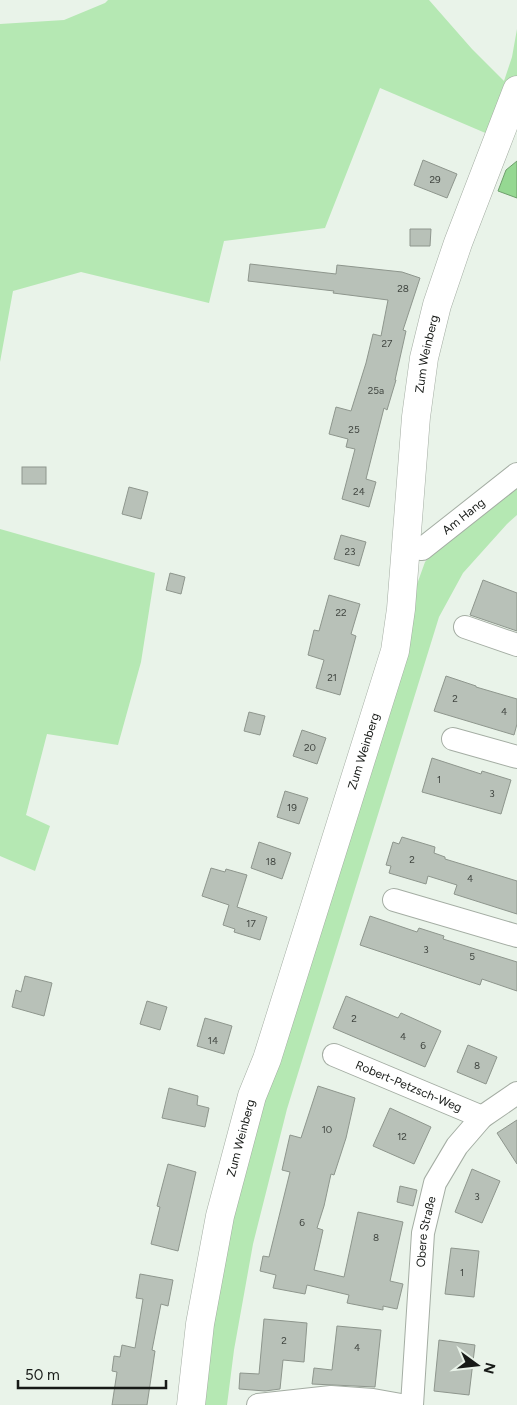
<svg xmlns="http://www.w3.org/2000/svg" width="517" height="1405" viewBox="0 0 517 1405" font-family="Figtree,sans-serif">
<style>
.green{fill:#b5e8b3}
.water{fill:#95d892;stroke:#6f9f6d}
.building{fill:#b8c1b8;stroke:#8e968d}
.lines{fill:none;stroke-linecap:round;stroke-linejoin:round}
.street-casing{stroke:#a4ada3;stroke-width:24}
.secondary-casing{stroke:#a4ada3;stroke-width:29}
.street{stroke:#fff;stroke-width:22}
.secondary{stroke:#fff;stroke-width:28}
.labels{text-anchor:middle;stroke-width:4;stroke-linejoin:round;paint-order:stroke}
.number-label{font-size:10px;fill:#3f443f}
.street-label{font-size:12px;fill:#171a17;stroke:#e9f3e9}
</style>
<rect width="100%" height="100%" fill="#e9f3e9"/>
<g class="green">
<polygon points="108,0 429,0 472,49 504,81 512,57 517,29 517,129 511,144 380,88 325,228 224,241 209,303 81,272 13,291 0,362 0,24 64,20 105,3"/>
<polygon points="517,481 517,515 507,524 463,573 439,617 287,1109 253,1244 234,1350 227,1405 201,1405 220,1270 265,1089 416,587 425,562 450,533"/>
<polygon points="0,529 155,573 141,662 118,745 47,734 26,815 50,826 35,871 0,856"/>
</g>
<polygon class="water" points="517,161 517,198 498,191 506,170"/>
<g class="building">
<polygon points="423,160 457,174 447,198 414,185"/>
<polygon points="410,229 431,229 430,246 410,246"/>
<polygon points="250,264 336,274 337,265 402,272 420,278 403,330 406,331 395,380 396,380 387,410 384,408 366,479 376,482 369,507 342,499 355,449 346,447 348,439 329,434 336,407 351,411 366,363 373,334 381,336 388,300 333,293 334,291 248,281"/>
<rect x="22" y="467" width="24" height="17"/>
<polygon points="129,487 148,492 141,519 122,514"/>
<polygon points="341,535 366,542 359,566 334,559"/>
<polygon points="170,573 185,577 181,594 166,590"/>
<polygon points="483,580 517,593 517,631 470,615"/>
<polygon points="329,595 360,604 351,634 356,636 340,695 316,688 324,660 308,655 314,630 319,631"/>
<polygon points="446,676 476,686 476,687 517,699 517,724 514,735 434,711"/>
<polygon points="249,712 265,716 260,735 244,731"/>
<polygon points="302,730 326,738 317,764 293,756"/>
<polygon points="432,758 481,774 482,771 511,780 501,814 422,792"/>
<polygon points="285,791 308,798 299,824 277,817"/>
<polygon points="402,837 435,847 434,853 445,857 445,859 517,881 517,914 454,894 457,885 428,876 426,884 389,873 391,866 386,865 393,842 399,844"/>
<polygon points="259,842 291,853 282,879 251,868"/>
<polygon points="211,868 225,872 226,869 247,875 237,907 267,917 260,940 234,932 235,929 223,925 229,905 202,896"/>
<polygon points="370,916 417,932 419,928 444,936 443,939 517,962 517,991 482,979 480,985 360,945"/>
<polygon points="25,976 52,983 44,1016 12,1007 16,990 21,992"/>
<polygon points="346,996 398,1018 401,1013 441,1031 425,1067 333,1028"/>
<polygon points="147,1001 167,1007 160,1030 140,1024"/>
<polygon points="205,1018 232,1026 224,1054 197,1046"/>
<polygon points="468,1045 497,1057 486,1084 457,1072"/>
<polygon points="318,1086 355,1098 346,1138 334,1175 331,1174 324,1206 317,1228 323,1230 314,1270 344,1277 358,1212 403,1222 390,1281 403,1284 397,1309 383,1306 383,1310 347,1303 349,1295 307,1285 305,1294 273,1288 276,1275 260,1271 263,1256 269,1257 290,1172 282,1170 290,1135 301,1138"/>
<polygon points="169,1088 198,1096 197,1105 209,1108 205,1127 162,1118"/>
<polygon points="390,1108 431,1127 414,1164 373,1146"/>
<polygon points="517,1120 517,1164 497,1133"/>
<polygon points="168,1164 196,1172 178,1251 151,1244 160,1207 157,1206"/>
<polygon points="472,1169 500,1181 482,1223 455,1212"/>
<polygon points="400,1186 417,1190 413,1206 397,1202"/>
<polygon points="451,1248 479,1251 474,1297 445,1294"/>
<polygon points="140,1274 173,1280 168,1306 161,1304 152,1350 155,1351 147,1405 112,1405 117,1372 112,1371 114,1356 120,1357 122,1345 135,1348 143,1299 136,1298"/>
<polygon points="264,1319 307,1323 304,1362 283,1360 280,1389 265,1391 239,1389 240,1373 259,1374"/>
<polygon points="337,1326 381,1330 375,1387 312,1384 314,1368 332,1370"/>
<polygon points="439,1340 475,1345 469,1395 434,1391"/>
</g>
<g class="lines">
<g class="street-casing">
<g id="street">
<path id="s1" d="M406,547L422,549L517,474"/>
<polyline points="465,627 517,645"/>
<polyline points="453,739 517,757"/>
<polyline points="394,900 517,936"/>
<path id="s2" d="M334,1055L482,1117"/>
<polyline points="258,1405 331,1397 373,1400 401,1405"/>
<path id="s3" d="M412,1405L423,1233L435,1183L457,1146L482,1117L517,1093"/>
</g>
</g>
<g class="secondary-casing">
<g id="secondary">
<path id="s4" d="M191,1405L200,1324L220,1216L252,1096L267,1059L395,651L401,609L416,417L424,358L437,305L458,243L517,90"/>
</g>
</g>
<use href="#street" class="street"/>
<use href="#secondary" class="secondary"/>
</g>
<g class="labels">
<g class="number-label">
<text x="435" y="183">29</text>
<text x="403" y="292">28</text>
<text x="387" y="347">27</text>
<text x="376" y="394">25a</text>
<text x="354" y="433">25</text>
<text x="359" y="495">24</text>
<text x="350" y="555">23</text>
<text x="341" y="616">22</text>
<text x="332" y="681">21</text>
<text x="455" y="702">2</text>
<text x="504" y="715">4</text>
<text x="310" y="751">20</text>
<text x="439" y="783">1</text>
<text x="492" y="797">3</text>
<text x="292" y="811">19</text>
<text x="412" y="863">2</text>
<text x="271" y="865">18</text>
<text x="470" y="882">4</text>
<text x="251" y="927">17</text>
<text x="426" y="953">3</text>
<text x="472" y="960">5</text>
<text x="354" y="1022">2</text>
<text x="403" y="1040">4</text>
<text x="213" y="1044">14</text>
<text x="423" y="1049">6</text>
<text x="477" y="1069">8</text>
<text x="327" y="1133">10</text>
<text x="402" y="1140">12</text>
<text x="477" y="1200">3</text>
<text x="302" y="1226">6</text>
<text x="376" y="1241">8</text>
<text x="462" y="1276">1</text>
<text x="284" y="1344">2</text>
<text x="357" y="1351">4</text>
</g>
<g class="street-label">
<text dy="4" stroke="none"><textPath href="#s4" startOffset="1082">Zum Weinberg</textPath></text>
<text dy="4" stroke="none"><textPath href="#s1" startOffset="69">Am Hang</textPath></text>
<text dy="4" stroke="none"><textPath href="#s4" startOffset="678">Zum Weinberg</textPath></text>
<text dy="4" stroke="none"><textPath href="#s2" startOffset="81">Robert-Petzsch-Weg</textPath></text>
<text dy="4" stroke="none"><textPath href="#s4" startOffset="272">Zum Weinberg</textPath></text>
<text dy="4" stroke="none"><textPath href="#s3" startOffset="174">Obere Straße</textPath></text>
</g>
</g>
<g transform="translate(477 1365) rotate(105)" stroke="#e9f3e9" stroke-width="4" paint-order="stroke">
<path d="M0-4L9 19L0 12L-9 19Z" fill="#171a17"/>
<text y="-8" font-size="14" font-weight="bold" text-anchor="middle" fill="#171a17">N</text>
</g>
<path d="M18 1380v8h148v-8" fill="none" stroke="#171a17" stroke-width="2.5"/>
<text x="25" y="1380" font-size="15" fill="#171a17" stroke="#e9f3e9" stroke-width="4" paint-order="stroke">50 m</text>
</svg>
